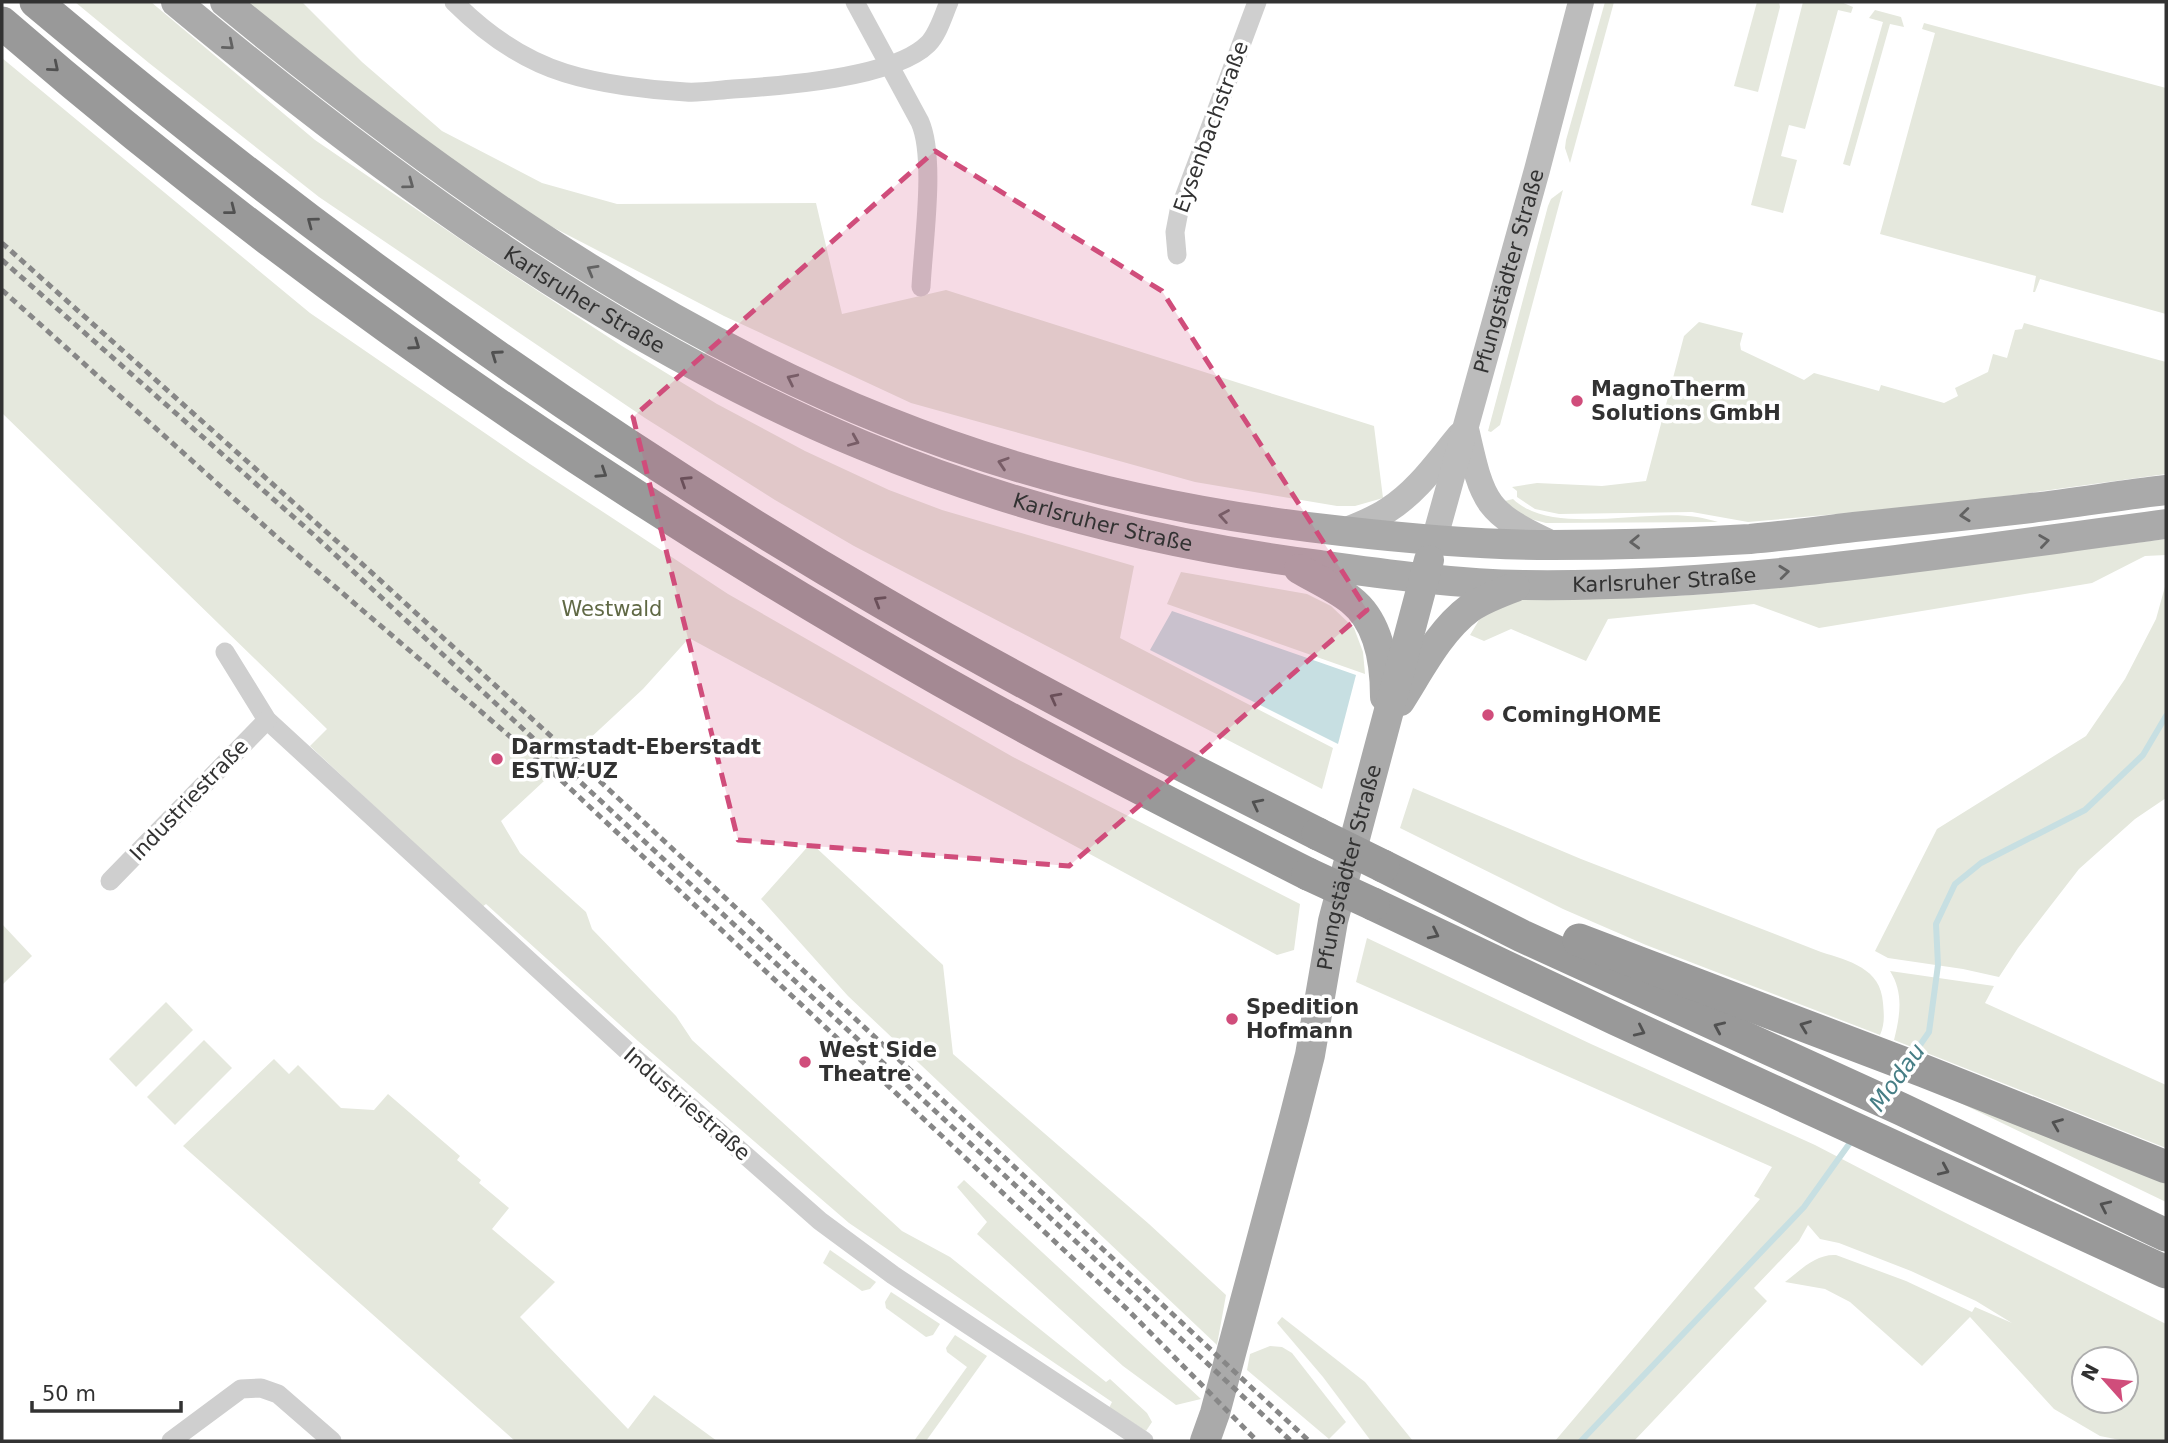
<svg xmlns="http://www.w3.org/2000/svg" width="2168" height="1443" viewBox="0 0 2168 1443" font-family="'DejaVu Sans',sans-serif">
<style>
.green{fill:#e5e8dd;fill-rule:evenodd}
.water{fill:#c7dfe2}
.lines{fill:none;stroke-linecap:round;stroke-linejoin:round}
.stream{stroke:#c7dfe2;stroke-width:6}
.minor{stroke:#cfcfcf;stroke-width:19}
.secondary{stroke:#bcbcbc;stroke-width:26}
.primary{stroke:#aaa;stroke-width:30}
.motorway{stroke:#999;stroke-width:33}
.rail{stroke:#878787;stroke-width:5;stroke-dasharray:7 5;stroke-linecap:butt}
.motorway-bridge{stroke:#999;stroke-width:33}
.oneway{stroke:#626262}
.oneway2{stroke:#515151}
.marked{fill:#d04d7b;fill-opacity:0.2;stroke:#d04d7b;stroke-width:5;stroke-dasharray:14 9;stroke-linejoin:round}
.poi-dot{fill:#d04d7b;stroke:#fff;stroke-width:2.5}
.labels{text-anchor:middle;stroke-width:7;stroke-linejoin:round;paint-order:stroke}
.street-label{font-size:21px;fill:#323232;stroke:#fff}
.poi-label{font-size:21px;font-weight:bold;fill:#323232;stroke:#fff;text-anchor:start}
.park-label{font-size:21px;fill:#606945;stroke:#fff}
.water-label{font-size:23px;font-style:italic;fill:#467e85;stroke:#fff}
</style>
<rect width="100%" height="100%" fill="#fff"/>
<g class="green">
<polygon points="75,2 151,2 315,140 495,263 622,346 717,404 805,451 889,490 942,510 1134,566 1120,638 1333,748 1322,789 854,546 775,500 645,418 319,197 149,63"/>
<polygon points="242,2 302,2 362,62 442,131 542,183 617,204 816,203 842,314 946,290 1374,426 1383,498 1355,506 1337,506 1195,482 911,403 724,316 485,192"/>
<polygon points="1605,2 1614,2 1570,163 1565,148 1566,140"/>
<polygon points="1757,2 1779,2 1780,7 1758,92 1734,86"/>
<polygon points="1803,2 1841,2 1853,7 1851,13 1838,10 1805,129 1789,125 1781,156 1797,160 1783,213 1751,205"/>
<polygon points="1875,10 1901,17 1904,27 1890,24 1850,166 1843,164 1883,22 1869,18"/>
<polygon points="1924,23 2166,88 2166,314 2040,279 2035,292 2033,292 2036,276 1880,234 1935,33 1922,29"/>
<polygon points="2,58 310,313 530,464 728,594 1013,757 1300,904 1294,950 1277,955 689,638 643,689 501,821 520,853 586,912 592,929 676,1016 692,1040 902,1231 950,1257 1106,1382 1110,1379 1147,1413 1152,1422 1146,1431 1109,1408 1112,1402 849,1223 638,1041 486,904 482,907 310,746 327,729 2,413"/>
<polygon points="1563,190 1500,425 1491,432 1488,431 1548,206 1551,199"/>
<polygon points="1699,322 1743,333 1740,344 1741,350 1804,380 1814,373 1879,391 1881,385 1944,403 1958,396 1955,388 1988,372 1993,354 2007,358 2015,330 2022,329 2024,323 2166,362 2166,474 1949,504 1748,522 1692,512 1559,514 1535,509 1517,497 1517,491 1512,487 1537,483 1602,486 1646,481 1684,336"/>
<path d="M1513,499C1553,537 1645,508 1697,517C1704,518 1711,520 1718,522L1546,523L1516,515L1505,501Z"/>
<polygon points="2166,539 2166,555 2145,556 2092,583 1819,628 1754,604 1608,619 1586,661 1511,629 1484,641 1470,635 1479,620 1478,614 1508,600 1675,596 1751,591"/>
<polygon points="1181,572 1307,594 1331,606 1354,628 1363,652 1365,674 1167,604"/>
<polygon points="2166,583 2166,798 2135,819 2079,869 2018,948 1999,977 1963,969 1888,958 1875,951 1937,829 2086,736 2125,679 2156,619"/>
<path d="M1413,788L1581,859L1821,952C1849,961 1881,968 1883,1003C1884,1015 1885,1024 1880,1035L1646,945L1563,909L1400,828Z"/>
<polygon points="811,843 943,965 953,1054 1149,1224 1226,1295 1217,1345 848,996 761,899"/>
<polygon points="2,924 32,956 2,985"/>
<path d="M1367,938L1591,1044L1815,1145L1940,1210L2166,1324V1441H2125L2100,1436L2054,1409L1970,1317L1922,1366L1850,1302L1825,1289L1785,1282C1801,1270 1815,1254 1836,1255L1906,1281L1972,1312L1975,1307L2012,1323L1976,1301L1911,1271L1839,1243L1820,1239L1808,1225L1799,1241L1754,1288L1767,1301L1634,1441H1555L1760,1199L1754,1196L1772,1167L1356,982ZM2084,1359H2126V1401H2084Z"/>
<path d="M1890,971L1994,986L1985,1003L2166,1085V1148L1894,1040C1900,1016 1904,993 1890,971Z"/>
<polygon points="166,1002 193,1030 136,1087 109,1059"/>
<polygon points="204,1040 232,1068 175,1125 147,1097"/>
<polygon points="274,1059 289,1074 298,1065 341,1108 374,1110 388,1094 460,1156 457,1160 481,1180 479,1183 509,1208 492,1229 555,1282 520,1317 628,1429 654,1395 717,1441 515,1441 183,1146"/>
<polygon points="1919,1083 2166,1174 2166,1202"/>
<polygon points="964,1180 1201,1399 1176,1405 1123,1366 977,1234 987,1222 957,1187"/>
<polygon points="830,1250 876,1282 870,1289 862,1291 823,1263"/>
<polygon points="891,1292 940,1324 933,1335 926,1337 886,1308 885,1302"/>
<polygon points="1282,1317 1365,1382 1413,1441 1371,1441 1323,1377 1277,1323"/>
<polygon points="955,1335 987,1356 926,1441 914,1441 967,1367 947,1352 946,1348"/>
<polygon points="1270,1346 1282,1347 1292,1353 1346,1422 1329,1439 1247,1370 1250,1354"/>
</g>
<polygon class="water" points="1172,611 1356,675 1338,744 1150,650"/>
<g class="lines">
<g class="stream">
<polyline points="1913,1055 1929,1032 1938,965 1936,924 1955,884 1981,863 2085,810 2143,755 2166,716"/>
<polyline points="1887,1092 1901,1072"/>
<polyline points="1581,1441 1804,1207 1852,1140"/>
</g>
<g class="minor">
<path d="M454,2C485,33 523,60 565,73C600,84 649,90 686,92C701,93 718,90 733,89C781,86 894,78 928,44C938,34 943,16 949,2"/>
<path d="M855,2L920,122C936,158 923,245 921,287"/>
<polyline points="1177,255 1175,232 1179,211 1257,2"/>
<polyline points="225,652 267,720 635,1058 820,1221 893,1275 1144,1441"/>
<polyline points="110,881 267,720"/>
<polyline points="171,1441 241,1389 261,1388 278,1394 332,1441"/>
</g>
<g class="secondary">
<path d="M1467,433C1483,504 1486,513 1553,544"/>
<path d="M1344,531C1359,525 1375,519 1388,510C1418,491 1438,461 1460,435"/>
<path id="s1" d="M1434,541L1537,170L1581,2"/>
</g>
<g class="primary">
<path id="s2" d="M176,2C386,176 609,340 862,445C1008,506 1162,545 1319,565C1386,574 1455,584 1523,585C1738,588 1953,552 2166,524"/>
<path d="M225,2C425,166 644,324 886,421C1033,480 1185,514 1342,531C1412,539 1481,545 1551,545C1617,545 1684,543 1750,539C1785,536 1820,531 1854,527C1913,521 1972,515 2031,508C2076,503 2121,495 2166,490"/>
<path d="M1299,569C1316,579 1336,588 1351,600C1379,622 1385,664 1385,697"/>
<path d="M1400,701C1420,670 1439,631 1470,608C1483,599 1500,593 1515,587"/>
<path id="s3" d="M1205,1441L1215,1413L1294,1118L1310,1055L1333,921L1429,560"/>
</g>
<g class="motorway">
<path d="M36,2C301,225 583,429 883,603C1025,686 1171,760 1318,834"/>
<path d="M2,23C290,273 608,491 940,680C1060,748 1184,811 1308,874"/>
<polyline points="1383,866 1522,936 1901,1109 2166,1235"/>
<polyline points="1373,904 1616,1019 2166,1272"/>
<polyline points="1579,940 1924,1071 2166,1167"/>
</g>
<g class="rail">
<polyline points="2,243 359,561 576,759 1309,1441"/>
<polyline points="2,260 314,535 1291,1441"/>
<polyline points="2,290 278,538 561,780 1128,1310 1257,1441"/>
</g>
<g class="motorway-bridge">
<polyline points="1318,834 1383,866"/>
<polyline points="1308,874 1373,904"/>
</g>
</g>
<defs><path id="oneway-chevron" d="M-2-3.5L2.5 0L-2 3.5" fill="none" stroke-width="1.6" stroke-linecap="round" stroke-linejoin="round" transform="scale(1.75)"/></defs>
<g class="oneway">
<use href="#oneway-chevron" transform="translate(229 45) rotate(40)"/>
<use href="#oneway-chevron" transform="translate(409 184) rotate(36)"/>
<use href="#oneway-chevron" transform="translate(592 270) rotate(-150)"/>
<use href="#oneway-chevron" transform="translate(792 379) rotate(-154)"/>
<use href="#oneway-chevron" transform="translate(854 441) rotate(23)"/>
<use href="#oneway-chevron" transform="translate(1003 463) rotate(-162)"/>
<use href="#oneway-chevron" transform="translate(1965 515) rotate(174)"/>
<use href="#oneway-chevron" transform="translate(1224 516) rotate(-170)"/>
<use href="#oneway-chevron" transform="translate(2044 541) rotate(-8)"/>
<use href="#oneway-chevron" transform="translate(1635 542) rotate(178)"/>
<use href="#oneway-chevron" transform="translate(1784 572) rotate(-6)"/>
</g>
<g class="oneway2">
<use href="#oneway-chevron" transform="translate(54 67) rotate(40)"/>
<use href="#oneway-chevron" transform="translate(231 210) rotate(38)"/>
<use href="#oneway-chevron" transform="translate(312 222) rotate(-143)"/>
<use href="#oneway-chevron" transform="translate(415 345) rotate(35)"/>
<use href="#oneway-chevron" transform="translate(496 355) rotate(-145)"/>
<use href="#oneway-chevron" transform="translate(602 473) rotate(33)"/>
<use href="#oneway-chevron" transform="translate(685 481) rotate(-147)"/>
<use href="#oneway-chevron" transform="translate(879 601) rotate(-149)"/>
<use href="#oneway-chevron" transform="translate(1055 698) rotate(-152)"/>
<use href="#oneway-chevron" transform="translate(1257 804) rotate(-153)"/>
<use href="#oneway-chevron" transform="translate(1434 934) rotate(26)"/>
<use href="#oneway-chevron" transform="translate(1805 1026) rotate(-159)"/>
<use href="#oneway-chevron" transform="translate(1719 1027) rotate(-156)"/>
<use href="#oneway-chevron" transform="translate(1640 1031) rotate(25)"/>
<use href="#oneway-chevron" transform="translate(2057 1124) rotate(-158)"/>
<use href="#oneway-chevron" transform="translate(1944 1170) rotate(24)"/>
<use href="#oneway-chevron" transform="translate(2105 1206) rotate(-155)"/>
</g>
<path class="marked" d="M935,151L1162,291L1367,610L1069,866L738,840L633,417Z"/>
<g class="poi-dot">
<circle cx="1577" cy="401" r="7"/>
<circle cx="1488" cy="715" r="7"/>
<circle cx="497" cy="759" r="7"/>
<circle cx="1232" cy="1019" r="7"/>
<circle cx="805" cy="1062" r="7"/>
</g>
<g class="labels">
<g class="street-label">
<text transform="translate(1211 127) rotate(-70)" y="7">Eysenbachstraße</text>
<text dy="7" stroke="none"><textPath href="#s1" startOffset="280">Pfungstädter Straße</textPath></text>
<text dy="7" stroke="none"><textPath href="#s2" startOffset="506">Karlsruher Straße</textPath></text>
<text dy="7" stroke="none"><textPath href="#s2" startOffset="1073">Karlsruher Straße</textPath></text>
<text dy="7" stroke="none"><textPath href="#s2" startOffset="1640">Karlsruher Straße</textPath></text>
<text transform="translate(189 800) rotate(-46)" y="7">Industriestraße</text>
<text dy="7" stroke="none"><textPath href="#s3" startOffset="592">Pfungstädter Straße</textPath></text>
<text transform="translate(687 1104) rotate(41)" y="7">Industriestraße</text>
</g>
<g class="poi-label">
<text x="1591" y="396">MagnoTherm<tspan x="1591" dy="24">Solutions GmbH</tspan></text>
<text x="1502" y="722">ComingHOME</text>
<text x="511" y="754">Darmstadt-Eberstadt<tspan x="511" dy="24">ESTW-UZ</tspan></text>
<text x="1246" y="1014">Spedition<tspan x="1246" dy="24">Hofmann</tspan></text>
<text x="819" y="1057">West Side<tspan x="819" dy="24">Theatre</tspan></text>
</g>
<g class="park-label">
<text x="612" y="616">Westwald</text>
</g>
<g class="water-label">
<text transform="translate(1897 1077) rotate(-54)" y="8">Modau</text>
</g>
</g>
<rect width="2168" height="1443" fill="none" stroke="#323232" stroke-width="7"/>
<g transform="translate(2105 1380) rotate(297)"><circle r="33" fill="#ffffff" stroke="#adadad" stroke-width="2"/>
<path d="M0-5L12 26L0 18L-12 26Z" fill="#d04d7b"/>
<text y="-10" font-size="19" font-weight="bold" text-anchor="middle" fill="#323232">N</text>
</g>
<path d="M32 1401v10h149v-10" fill="none" stroke="#323232" stroke-width="3.5"/>
<text x="42" y="1401" font-size="21" fill="#323232" stroke="#ffffff" stroke-width="5" paint-order="stroke">50 m</text>
</svg>
